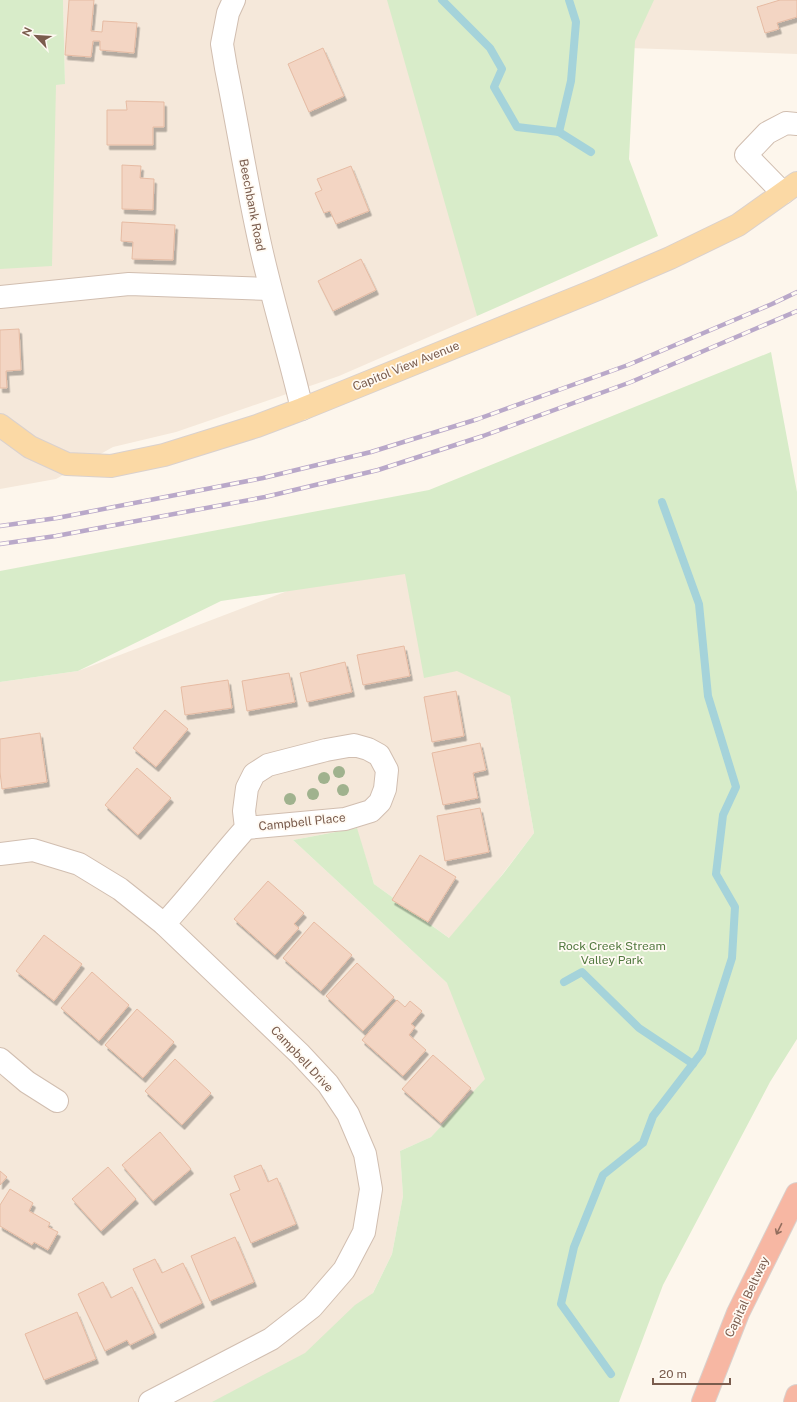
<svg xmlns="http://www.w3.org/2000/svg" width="797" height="1402" viewBox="0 0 797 1402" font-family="'Public Sans',sans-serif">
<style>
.residential{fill:#f5e8da}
.green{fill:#d8ecc9}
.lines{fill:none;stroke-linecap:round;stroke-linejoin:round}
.stream{stroke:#a5d3da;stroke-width:8}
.building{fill:#f3d5c3;stroke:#e6bba3;filter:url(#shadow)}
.minor-casing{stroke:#d1beb0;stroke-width:24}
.major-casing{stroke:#dad1cd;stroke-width:24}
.highway-casing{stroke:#dad1cd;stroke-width:24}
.minor{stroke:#fff;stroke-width:22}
.major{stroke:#fbd9a5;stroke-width:22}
.highway{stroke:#f7b7a3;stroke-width:22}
.rail-casing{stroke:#b9a8c9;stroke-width:4.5}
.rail{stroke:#fffaf3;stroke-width:3;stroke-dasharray:9;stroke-linecap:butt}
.tree{fill:#a0b28e}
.oneway{stroke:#936e5e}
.labels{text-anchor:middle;stroke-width:3.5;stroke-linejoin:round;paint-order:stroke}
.street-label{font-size:12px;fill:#7a5c4d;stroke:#fffaf3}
.park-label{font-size:12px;fill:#537a41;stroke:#fffaf3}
</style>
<defs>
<filter id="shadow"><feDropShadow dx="2.5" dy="4.5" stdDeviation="0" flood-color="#0004"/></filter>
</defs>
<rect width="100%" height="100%" fill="#fdf6ec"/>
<g class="residential">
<polygon points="63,0 445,0 477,316 339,376 176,432 113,447 56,479 0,489 0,86 65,84"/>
<polygon points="528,0 797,0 797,54 601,47"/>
<polygon points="400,548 504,661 534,833 452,940 374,884 356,828 293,840 516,1047 431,1137 400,1151 403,1196 392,1254 366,1307 341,1338 230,1402 0,1402 0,682 78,671"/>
</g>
<g class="green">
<polygon points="0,0 63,0 65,84 56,85 52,266 0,269"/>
<polygon points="387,0 654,0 635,41 629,159 658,236 477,316"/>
<polygon points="771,352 797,492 797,1039 770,1082 663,1285 619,1402 212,1402 305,1353 355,1305 373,1293 392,1254 403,1196 400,1151 431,1137 485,1079 447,983 293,840 357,828 374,884 449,938 503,874 534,833 510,696 457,671 424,678 405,574 221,601 78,671 0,682 0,571 429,490"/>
</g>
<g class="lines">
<g class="stream">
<polyline points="442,0 490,48 502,69 494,87 517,127 559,132 591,152"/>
<polyline points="559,132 571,81 576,22 569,0"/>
<polyline points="564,982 582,972 639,1028 693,1064"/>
<polyline points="611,1374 561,1304 574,1247 603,1175 643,1143 653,1116 702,1052 732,958 735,907 716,874 723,815 736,787 708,696 699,604 662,502"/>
</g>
</g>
<g class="building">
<polygon points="69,0 94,0 91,31 102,32 103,21 137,23 134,53 100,50 100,41 93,41 91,57 65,55"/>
<polygon points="780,0 797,0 797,17 777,23 779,29 765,33 757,7"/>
<polygon points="323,48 344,96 309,112 288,64"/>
<polygon points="126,101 164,102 164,127 153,127 153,145 107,145 107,110 127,110"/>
<polygon points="122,165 141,166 140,178 154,179 153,210 122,209"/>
<polygon points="351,166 369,211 336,224 330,211 324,213 315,193 322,190 317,179"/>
<polygon points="122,222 175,225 173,260 132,259 133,242 121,241"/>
<polygon points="361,259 376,290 333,311 318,281"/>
<polygon points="19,329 21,370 6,371 7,388 0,388 0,330"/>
<polygon points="404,646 410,676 363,685 357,655"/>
<polygon points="345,662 352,692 307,702 300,673"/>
<polygon points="289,673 295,702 247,711 242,681"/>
<polygon points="228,680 232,708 185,715 181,687"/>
<polygon points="456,691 464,736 432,742 424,697"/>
<polygon points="165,710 188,729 156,767 133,748"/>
<polygon points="40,733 47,782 2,789 0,772 0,739"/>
<polygon points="480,743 486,770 473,773 478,798 443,805 432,753"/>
<polygon points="137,768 171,798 138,835 105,805"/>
<polygon points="480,808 489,852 445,861 437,816"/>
<polygon points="420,855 456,877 428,922 392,900"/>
<polygon points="268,881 304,913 294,924 299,928 275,955 234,919"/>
<polygon points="314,922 352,955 321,991 283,958"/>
<polygon points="44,935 82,964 54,1001 16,971"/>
<polygon points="357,963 394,997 363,1031 326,996"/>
<polygon points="92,972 129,1005 99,1041 61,1008"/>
<polygon points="397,1000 405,1007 410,1001 422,1011 411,1024 415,1027 409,1035 426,1050 403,1076 362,1040"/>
<polygon points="137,1009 174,1042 143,1078 105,1045"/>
<polygon points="433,1055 471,1088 441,1123 402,1089"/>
<polygon points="175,1059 211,1093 182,1125 145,1091"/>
<polygon points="160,1132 191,1169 153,1201 122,1165"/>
<polygon points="261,1165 268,1182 277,1178 296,1224 251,1243 230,1194 240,1190 234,1176"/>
<polygon points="108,1167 136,1199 101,1231 72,1199"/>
<polygon points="0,1171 7,1177 0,1185"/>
<polygon points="10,1189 33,1203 29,1211 50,1223 48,1227 58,1232 48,1250 34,1242 32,1245 0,1226 0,1205"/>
<polygon points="235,1237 254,1282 210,1301 191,1256"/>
<polygon points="155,1259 162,1273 183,1263 202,1303 159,1324 133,1269"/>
<polygon points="103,1282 111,1298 132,1287 154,1333 130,1345 127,1340 105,1351 78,1294"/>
<polygon points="77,1312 96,1359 44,1380 25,1334"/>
</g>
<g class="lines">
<g class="minor-casing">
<g id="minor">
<path d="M234,0L228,13L222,44L226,68C238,127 247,186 260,244C272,299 289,353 302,409"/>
<polyline points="783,193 746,155 767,133 786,123 797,124"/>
<polyline points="0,297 129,284 270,289"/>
<polyline points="0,854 33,850 79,864 120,889 164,924 300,1054 328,1084 348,1114 365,1154 371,1189 364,1232 344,1270 312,1307 271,1339 150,1402"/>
<path d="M164,924C193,893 218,859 246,828L345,819L371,811L380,802L385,789L387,770L379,755L368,749L354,745L326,750L268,765L254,774L247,788L244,811L246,828"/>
<polyline points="0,1059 27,1082 57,1101"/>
</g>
</g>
<g class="major-casing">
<polyline id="major" points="0,425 30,447 67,464 111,466 164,455 257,426 302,409 598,289 670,258 738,225 797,183"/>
</g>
<g class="highway-casing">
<g id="highway">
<polyline points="703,1402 738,1313 797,1194"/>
<polyline points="795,1402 797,1396"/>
</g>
</g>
<use href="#minor" class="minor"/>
<use href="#major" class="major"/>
<use href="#highway" class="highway"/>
<g class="rail-casing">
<g id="rail">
<polyline points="0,526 57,518 263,478 371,452 478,419 628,365 772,304 797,292"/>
<polyline points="0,544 56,536 265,497 378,470 483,436 631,382 797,311"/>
</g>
</g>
<use href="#rail" class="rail"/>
</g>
<g class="tree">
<circle cx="339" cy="772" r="6"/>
<circle cx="324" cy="778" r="6"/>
<circle cx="343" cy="790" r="6"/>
<circle cx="313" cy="794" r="6"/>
<circle cx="290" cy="799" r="6"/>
</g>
<defs><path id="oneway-shaft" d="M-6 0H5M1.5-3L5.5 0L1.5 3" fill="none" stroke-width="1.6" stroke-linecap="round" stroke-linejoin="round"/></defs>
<use class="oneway" href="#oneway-shaft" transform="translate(779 1229) rotate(116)"/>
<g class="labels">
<g class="street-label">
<text transform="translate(252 205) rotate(79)" y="4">Beechbank Road</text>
<text transform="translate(406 366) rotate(-22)" y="4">Capitol View Avenue</text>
<text transform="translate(302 822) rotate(-6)" y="4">Campbell Place</text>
<text transform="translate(302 1059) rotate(47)" y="4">Campbell Drive</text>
<text transform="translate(747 1297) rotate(-65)" y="4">Capital Beltway</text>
</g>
<g class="park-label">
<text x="612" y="950">Rock Creek Stream<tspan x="612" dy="14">Valley Park</tspan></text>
</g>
</g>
<g transform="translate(36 36) rotate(295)" stroke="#fffaf3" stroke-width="3" paint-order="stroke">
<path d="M0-3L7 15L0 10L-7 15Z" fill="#7a5c4d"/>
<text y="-6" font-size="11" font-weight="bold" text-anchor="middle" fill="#7a5c4d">N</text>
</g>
<path d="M653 1378v6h77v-6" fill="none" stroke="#7a5c4d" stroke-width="2"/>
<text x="659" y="1378" font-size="12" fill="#7a5c4d" stroke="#fffaf3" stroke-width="3" paint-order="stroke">20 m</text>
</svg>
